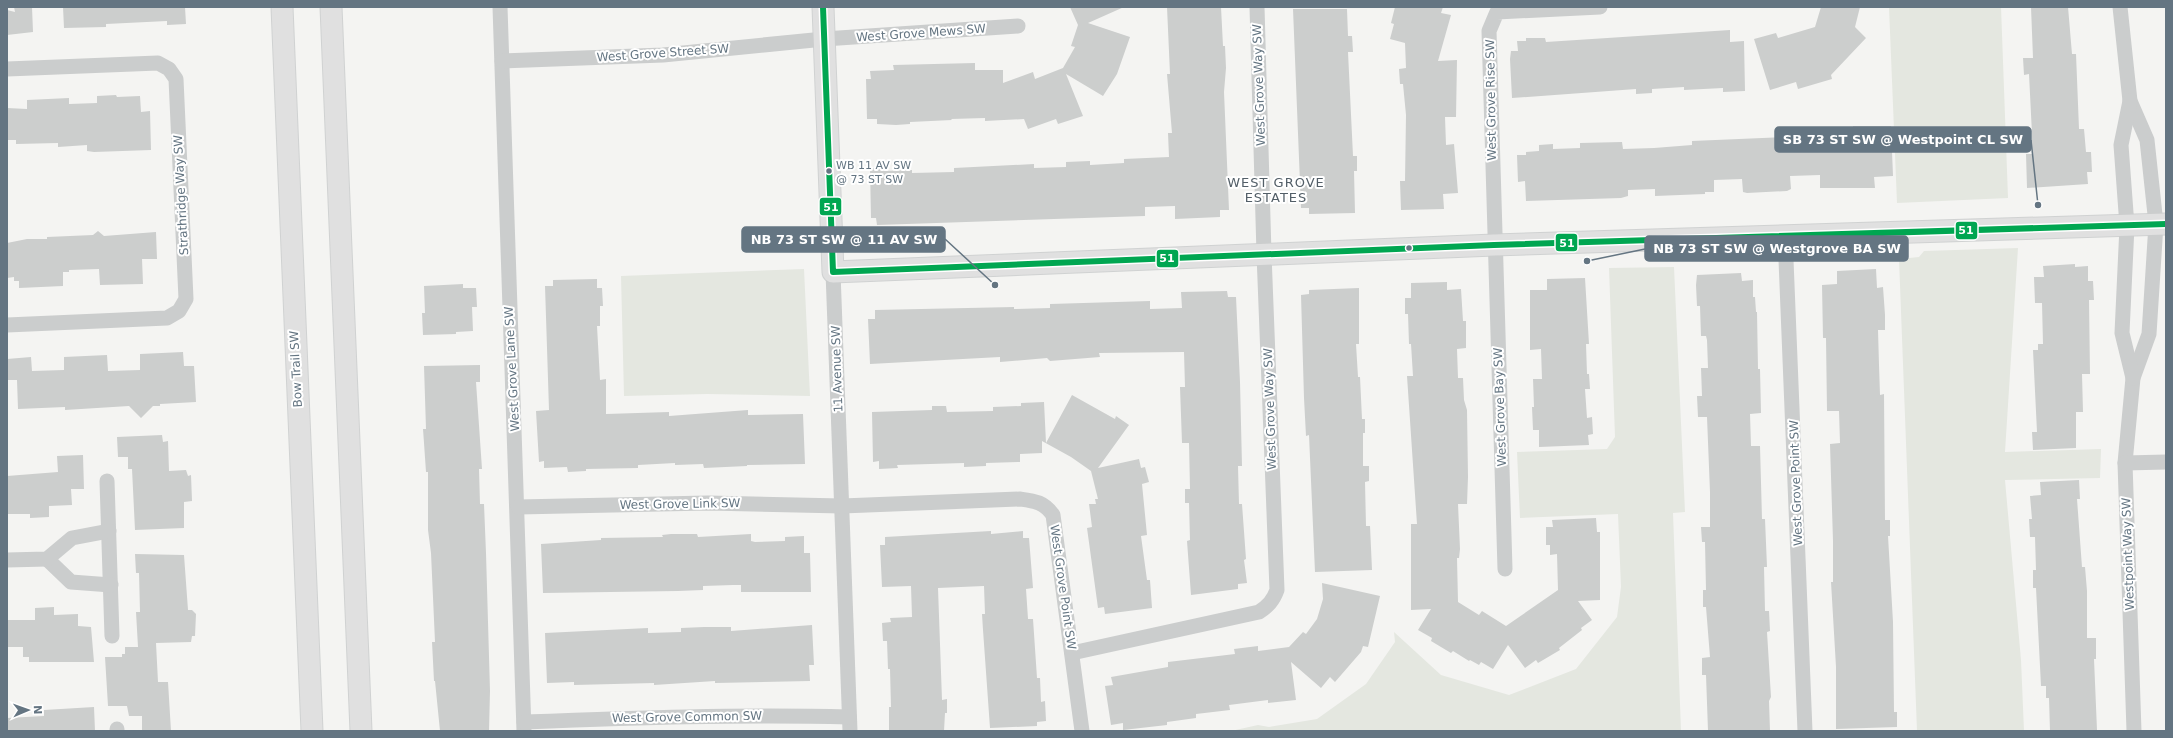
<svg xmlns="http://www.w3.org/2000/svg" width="2173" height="738" viewBox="0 0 2173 738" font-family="'DejaVu Sans',sans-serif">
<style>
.green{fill:#e4e7e0}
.building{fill:#cccecd}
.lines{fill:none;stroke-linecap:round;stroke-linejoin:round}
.secondary-casing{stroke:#d0d2d2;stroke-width:23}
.street{stroke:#cbcdcd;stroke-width:15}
.secondary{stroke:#e0e0e0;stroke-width:21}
.bus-1-casing{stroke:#fff;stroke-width:9}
.bus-1{stroke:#00a651;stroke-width:6}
.bus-dot{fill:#647582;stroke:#fff;stroke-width:1.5}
.labels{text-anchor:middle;stroke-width:4;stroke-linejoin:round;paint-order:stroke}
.bus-label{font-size:11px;fill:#647582;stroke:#fff;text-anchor:start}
.street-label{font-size:12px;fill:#647582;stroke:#fff}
.neighbourhood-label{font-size:13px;letter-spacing:1px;fill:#525e67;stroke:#fff}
.leader{fill:none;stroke:#647582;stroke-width:1.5}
.callout-dot{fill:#647582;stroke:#fff;stroke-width:1.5}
.callout{fill:#647582;stroke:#647582;stroke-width:1.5}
.callout-label{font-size:13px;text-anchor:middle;font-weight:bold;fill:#fff}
.line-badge{stroke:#fff;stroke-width:1.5}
.badge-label{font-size:11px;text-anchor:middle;font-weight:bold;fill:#fff}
</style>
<rect width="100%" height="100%" fill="#f4f4f2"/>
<g class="green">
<polygon points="1889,7 2001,7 2008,198 1897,203"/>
<polygon points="2018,248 2005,452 2101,449 2100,478 2005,480 2021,660 2024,731 1917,731 1899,259 1919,257 1924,251"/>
<polygon points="1674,267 1685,512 1673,513 1681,731 1231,731 1258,725 1269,727 1317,719 1366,684 1395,642 1394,632 1441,675 1509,695 1576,669 1617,617 1621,587 1618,514 1520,518 1517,452 1607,449 1615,437 1609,268"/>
<polygon points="804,269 810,396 707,394 624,396 621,276"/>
</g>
<g class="building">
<polygon points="14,7 32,7 33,32 7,35 7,10 15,12"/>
<polygon points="63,7 185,7 186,24 167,25 167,21 106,24 106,27 64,28"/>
<polygon points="1070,7 1124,7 1088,23 1130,37 1117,74 1103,96 1066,74 1083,116 1058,124 1056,119 1028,129 1024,119 985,121 985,118 951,119 952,120 910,122 910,124 896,125 877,124 877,119 867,119 866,79 871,79 870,71 894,70 893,65 975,63 975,70 1003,70 1003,83 1033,72 1035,79 1063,68 1075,47 1071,46 1078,25"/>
<polygon points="1167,7 1221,7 1223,46 1225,46 1226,68 1224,92 1229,210 1220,210 1220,217 1175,219 1175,206 1145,207 1145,216 877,225 876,218 871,218 870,168 883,168 884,171 912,170 912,173 954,172 954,168 1034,164 1034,168 1066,167 1066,162 1090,161 1090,165 1124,163 1124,159 1169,157 1168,133 1172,133 1167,74 1170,74"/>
<polygon points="1395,7 1443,7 1441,13 1451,15 1438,61 1457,60 1456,117 1445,117 1446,145 1454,144 1458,193 1443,194 1444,209 1401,210 1400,181 1405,181 1406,115 1403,84 1400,84 1399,69 1406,68 1405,43 1390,39 1394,24 1391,23"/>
<polygon points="1821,7 1860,7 1855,27 1866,38 1831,75 1832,79 1798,89 1796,82 1770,90 1754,39 1776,33 1778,38 1815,27"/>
<polygon points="2031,7 2068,7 2072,54 2076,54 2079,129 2084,129 2086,152 2091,152 2092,172 2087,172 2088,184 2027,188 2026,154 2032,154 2032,134 2029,74 2024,75 2023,58 2033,58"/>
<polygon points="1293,9 1347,9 1348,36 1352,36 1353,52 1348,52 1353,156 1357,156 1357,171 1354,171 1355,213 1309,214 1309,208 1301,208"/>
<polygon points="1730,30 1730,42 1744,41 1745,91 1723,92 1723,88 1684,90 1684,87 1652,89 1652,93 1636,94 1636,89 1512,98 1510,59 1511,51 1518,51 1517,41 1526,41 1526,38 1545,38 1546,42"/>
<polygon points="116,95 117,97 140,96 141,112 150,111 151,150 94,152 87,151 87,145 58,147 58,143 16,144 16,140 7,140 7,108 27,109 27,100 69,98 69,104 97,103 97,96"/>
<polygon points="1853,126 1891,126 1893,176 1874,177 1875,188 1820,188 1820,175 1790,176 1791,189 1787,191 1747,193 1743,192 1742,179 1714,180 1714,192 1705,192 1705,194 1655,196 1655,189 1628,190 1628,196 1621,198 1526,201 1525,181 1518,182 1517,155 1526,155 1526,152 1539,151 1539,145 1553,144 1553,149 1580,148 1580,143 1622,142 1623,149 1654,148 1692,145 1692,141 1853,134"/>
<polygon points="98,231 104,236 156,232 157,259 142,259 143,284 100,285 99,269 69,270 69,272 63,272 63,286 19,288 19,281 14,281 14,277 7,278 7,243 27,239 47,239 47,237 93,235"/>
<polygon points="2075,264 2075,267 2088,266 2088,281 2093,281 2094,300 2089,300 2090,374 2082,374 2083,412 2076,412 2076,448 2033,450 2032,432 2037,432 2033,350 2038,350 2038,344 2043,344 2042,303 2035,303 2034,277 2044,277 2043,266"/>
<polygon points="1876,269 1877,288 1883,287 1885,315 1885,330 1878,330 1879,365 1880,395 1884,394 1885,520 1890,520 1890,536 1888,536 1893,622 1894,712 1897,712 1897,727 1836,729 1836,667 1831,582 1833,582 1833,541 1830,444 1840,443 1839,411 1827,411 1826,338 1823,338 1822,285 1837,284 1837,271"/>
<polygon points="1741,273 1742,281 1753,280 1753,297 1755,297 1756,312 1757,312 1758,369 1760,369 1761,413 1750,414 1751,446 1760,446 1762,519 1765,519 1767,567 1764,567 1765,611 1769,611 1770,631 1767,632 1771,697 1769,701 1770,731 1708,731 1706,675 1702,675 1702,658 1710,657 1706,607 1703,607 1703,590 1706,590 1705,542 1702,542 1701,527 1710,527 1710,492 1707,417 1698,417 1697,396 1702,396 1701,368 1708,368 1707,340 1706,336 1701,336 1700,306 1697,306 1696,285 1697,275"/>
<polygon points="1585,278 1589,344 1586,344 1587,374 1589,374 1590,389 1585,389 1587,418 1592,417 1593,434 1588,435 1589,445 1539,447 1539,430 1533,430 1532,407 1534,407 1533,379 1542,379 1541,349 1530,350 1530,290 1547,290 1547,279"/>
<polygon points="597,279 597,288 602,288 603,306 600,306 600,326 597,326 600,380 606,379 606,414 669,412 669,416 748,410 748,415 803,414 805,464 747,465 747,466 704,468 703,464 675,465 675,463 638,465 638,468 586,469 586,471 568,472 567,467 544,468 544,461 539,462 536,411 549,410 545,286 553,286 553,280"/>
<polygon points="1447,282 1447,290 1461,289 1463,321 1466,321 1466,348 1457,349 1458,378 1463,378 1464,400 1467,410 1468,477 1467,504 1458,504 1460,549 1459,558 1457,558 1458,602 1479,615 1482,611 1506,626 1558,590 1557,554 1550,555 1550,545 1546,545 1546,527 1553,527 1552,520 1596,518 1597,532 1600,532 1600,600 1578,601 1592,620 1581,628 1582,630 1559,648 1560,650 1538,663 1536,660 1525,668 1508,645 1493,669 1481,662 1479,665 1470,660 1469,661 1453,651 1451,653 1431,641 1432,638 1418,630 1431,609 1411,610 1411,524 1417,524 1407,376 1413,376 1411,344 1409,344 1408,314 1405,314 1405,298 1411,298 1411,283"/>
<polygon points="463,284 463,288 476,288 477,307 472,307 473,331 456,332 456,334 423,335 422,313 425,313 424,286"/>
<polygon points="1359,288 1359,344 1356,344 1358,377 1360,377 1362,419 1365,419 1365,433 1363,433 1363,466 1369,466 1369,481 1365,482 1366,526 1370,526 1372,570 1315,572 1309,435 1306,436 1304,398 1301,295 1309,294 1309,290"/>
<polygon points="1227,291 1228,297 1236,297 1240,382 1242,466 1238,466 1239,504 1242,504 1246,559 1244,560 1247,583 1238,584 1238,589 1191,595 1187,541 1190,540 1189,503 1185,503 1185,489 1190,489 1189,443 1182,443 1180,387 1185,387 1184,352 1099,353 1100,357 1050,361 1047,358 1000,362 1000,357 870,364 868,319 875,319 875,310 1014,307 1014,309 1050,308 1050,304 1150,301 1150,309 1182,308 1181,292"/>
<polygon points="183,352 184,366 194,366 196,402 160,404 160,406 153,406 141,418 129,406 65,410 65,407 18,409 17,380 7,380 7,359 31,357 32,371 64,370 64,357 107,355 108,371 140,370 140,354"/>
<polygon points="480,365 480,382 476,382 482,469 479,469 480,504 484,504 486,553 490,691 489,731 440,731 435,681 434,681 432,642 435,642 431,553 428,530 428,472 426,472 424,443 423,429 426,429 424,366"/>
<polygon points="1072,395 1115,419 1116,416 1129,425 1098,468 1139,459 1141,468 1145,467 1149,482 1142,484 1147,535 1141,536 1147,580 1150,580 1152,608 1105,614 1104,607 1098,608 1087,528 1092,527 1089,504 1096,504 1095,499 1098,499 1091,471 1071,457 1042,441 1042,453 1020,454 1020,462 986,463 986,466 964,467 964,463 897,465 898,468 879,469 879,461 873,462 872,412 932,410 932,406 946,406 947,412 993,411 993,407 1021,406 1021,403 1044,402 1046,443"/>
<polygon points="162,435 163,442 168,441 169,471 186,470 188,476 191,475 192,501 184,502 184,528 135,530 132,469 128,469 128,457 118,457 117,437"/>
<polygon points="83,455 84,489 71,489 72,505 49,506 49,517 30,518 30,514 7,514 7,476 58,472 57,456"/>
<polygon points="2079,480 2080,499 2077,499 2082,567 2085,567 2087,591 2087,638 2096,638 2096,659 2094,659 2097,730 2050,731 2049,698 2046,698 2046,686 2041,686 2036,588 2033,588 2033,570 2036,570 2035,537 2030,537 2029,519 2032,519 2030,496 2041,495 2040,482"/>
<polygon points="991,531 991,534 1023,531 1023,538 1029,538 1033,588 1026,589 1028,619 1033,619 1037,678 1040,678 1041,702 1045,701 1046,721 1037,722 1037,726 990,728 983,630 982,614 985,614 984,586 938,588 942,700 947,699 947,713 945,713 944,731 889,731 889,707 891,707 890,669 888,669 887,641 883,641 882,623 891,622 890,618 912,617 911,586 882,587 880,545 885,545 885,537"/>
<polygon points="671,534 697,534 698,537 751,534 751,541 755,542 785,541 785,537 804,536 804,553 810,553 811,592 741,592 741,585 733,585 703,586 703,590 678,591 543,593 541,544 601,540 601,538 663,537 662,535"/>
<polygon points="135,554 184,555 188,610 192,610 196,614 195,636 192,636 191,642 156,643 158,682 168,682 171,731 142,731 142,716 129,716 127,706 108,706 105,657 122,657 122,654 125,654 125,647 138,647 136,612 140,612 139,573 136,573"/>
<polygon points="1322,583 1380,596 1368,647 1363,646 1361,652 1335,682 1330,677 1321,688 1291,662 1296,700 1268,703 1268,700 1229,705 1230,710 1196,714 1196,718 1167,722 1167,725 1123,730 1123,723 1111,725 1105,686 1113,685 1111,677 1168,667 1168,662 1235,654 1234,649 1258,646 1258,651 1289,647 1303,632 1306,634 1317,619 1323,599"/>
<polygon points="54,607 54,615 78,614 78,626 91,627 94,662 29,662 29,657 23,657 23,647 7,647 7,620 35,620 35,608"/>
<polygon points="812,625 814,665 809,665 810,681 715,683 715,681 654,685 654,683 574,685 574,682 547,683 545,633 648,628 648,633 681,632 681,628 704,627 731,627 731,631"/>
<polygon points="94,707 95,731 7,731 7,718 44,716 44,710"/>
</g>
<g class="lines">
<g class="secondary-casing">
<g id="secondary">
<polyline points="282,7 312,731"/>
<polyline points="331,7 361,731"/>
<polyline points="823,7 833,272 1494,245 2166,224"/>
</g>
</g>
<g class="street">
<polyline points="500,7 524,731"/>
<polyline points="2120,7 2130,101 2147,140 2156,224 2149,334 2133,378 2125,463 2134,731"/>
<polyline points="502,61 663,55 824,39 1018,26"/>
<polyline points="7,69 158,63 169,69 176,79 186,299 179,311 167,318 7,325"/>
<polyline points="2130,101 2121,145 2127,226 2122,333 2133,378"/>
<polyline points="1785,235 1805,731"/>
<polyline points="833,272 850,731"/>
<polyline points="2125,463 2166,462"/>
<polyline points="107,481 112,636"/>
<path d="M518,507L708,503L842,506L1020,499C1035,501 1044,502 1053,515L1082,731"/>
<polyline points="47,559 71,582 111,585"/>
<polyline points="7,560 47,559 72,538 109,531"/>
<polyline points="1505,569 1489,31 1497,12 1600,7"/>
<path d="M1072,653L1259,612C1268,606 1273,601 1277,590L1264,254L1257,7"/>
<path d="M524,722C632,718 741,714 849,717"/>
<polyline points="117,729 117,731"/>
</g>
<use href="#secondary" class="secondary"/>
<g class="bus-1-casing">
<polyline id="bus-1" points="823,7 833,272 1494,245 2166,224"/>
</g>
<use href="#bus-1" class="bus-1"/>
</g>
<g class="bus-dot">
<circle cx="829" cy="171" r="3.5"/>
<circle cx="1409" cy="248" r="3.5"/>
</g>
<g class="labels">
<g class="bus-label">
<text x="836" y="169">WB 11 AV SW<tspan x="836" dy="14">@ 73 ST SW</tspan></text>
</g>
<g class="street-label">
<text transform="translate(921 33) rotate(-4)" y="4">West Grove Mews SW</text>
<text transform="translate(663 53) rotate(-4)" y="4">West Grove Street SW</text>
<text transform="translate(1259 85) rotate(-92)" y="4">West Grove Way SW</text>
<text transform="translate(1491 100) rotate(-91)" y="4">West Grove Rise SW</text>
<text transform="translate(181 195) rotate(-93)" y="4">Strathridge Way SW</text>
<text transform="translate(296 369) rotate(-93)" y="4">Bow Trail SW</text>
<text transform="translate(512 369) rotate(-93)" y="4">West Grove Lane SW</text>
<text transform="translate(837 369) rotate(-92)" y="4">11 Avenue SW</text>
<text transform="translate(1500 407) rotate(-92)" y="4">West Grove Bay SW</text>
<text transform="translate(1270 409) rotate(-92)" y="4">West Grove Way SW</text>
<text transform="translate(1796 483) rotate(-92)" y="4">West Grove Point SW</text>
<text transform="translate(680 504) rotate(-1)" y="4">West Grove Link SW</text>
<text transform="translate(2128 554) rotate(-92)" y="4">Westpoint Way SW</text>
<text transform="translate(1063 587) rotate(82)" y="4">West Grove Point SW</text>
<text transform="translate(687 717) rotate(-1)" y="4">West Grove Common SW</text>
</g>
<g class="neighbourhood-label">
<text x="1276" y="187">WEST GROVE<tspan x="1276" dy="15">ESTATES</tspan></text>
</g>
</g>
<path class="leader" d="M2038 205L2031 140M995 285L945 239M1587 261L1645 249"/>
<g class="callout-dot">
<circle cx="2038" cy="205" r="4"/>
<circle cx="995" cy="285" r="4"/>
<circle cx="1587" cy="261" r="4"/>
</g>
<g class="callout">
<rect x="1775" y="127" width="256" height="25" rx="4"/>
<rect x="742" y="227" width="203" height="25" rx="4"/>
<rect x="1645" y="236" width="263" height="25" rx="4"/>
</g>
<g class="callout-label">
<text x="1903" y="144">SB 73 ST SW @ Westpoint CL SW</text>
<text x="844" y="244">NB 73 ST SW @ 11 AV SW</text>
<text x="1777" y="253">NB 73 ST SW @ Westgrove BA SW</text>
</g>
<g class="line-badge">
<rect x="819" y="197" width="23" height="19" rx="4" fill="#00a651"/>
<rect x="1955" y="221" width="23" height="19" rx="4" fill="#00a651"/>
<rect x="1555" y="233" width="23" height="19" rx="4" fill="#00a651"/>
<rect x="1156" y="249" width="23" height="19" rx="4" fill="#00a651"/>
</g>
<g class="badge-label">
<text x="831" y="211">51</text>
<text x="1966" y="234">51</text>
<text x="1567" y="247">51</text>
<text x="1167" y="262">51</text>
</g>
<rect width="2173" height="738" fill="none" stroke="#647582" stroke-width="16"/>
<g transform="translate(28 710) rotate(88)" stroke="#ffffff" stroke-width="3" paint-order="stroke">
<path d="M0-3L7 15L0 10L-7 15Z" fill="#647582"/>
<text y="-6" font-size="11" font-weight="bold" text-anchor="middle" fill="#647582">N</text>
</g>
</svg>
